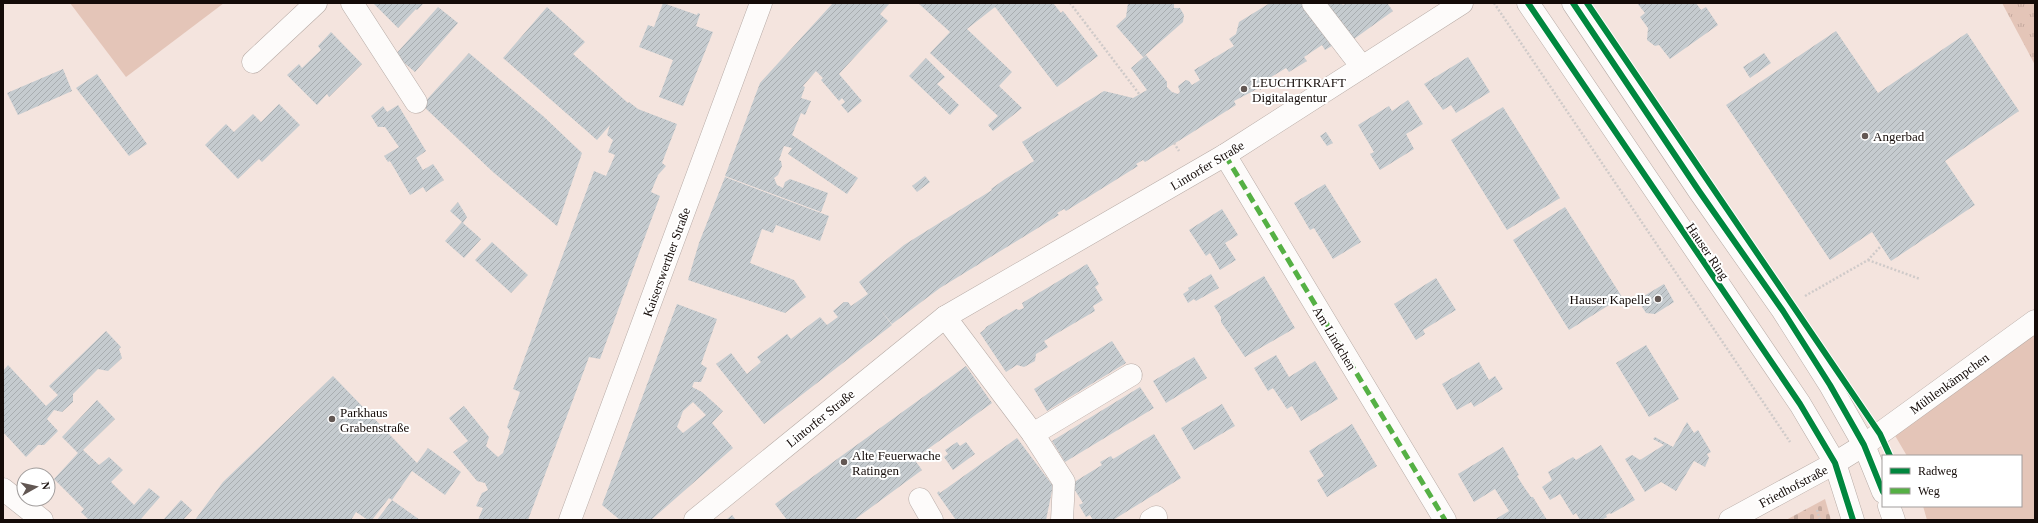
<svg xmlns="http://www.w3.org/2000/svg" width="2038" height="523" viewBox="0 0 2038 523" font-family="Georgia,serif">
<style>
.grass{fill:#e4c5b8}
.cemetery{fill:url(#cemetery-stones)}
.park{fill:url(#park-tufts)}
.building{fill:url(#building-hatch);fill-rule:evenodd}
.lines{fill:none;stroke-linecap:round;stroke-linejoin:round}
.minor-casing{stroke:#b7aba6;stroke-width:23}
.major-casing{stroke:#b7aba6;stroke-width:23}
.path{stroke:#cfcac9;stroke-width:2.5;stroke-dasharray:2 2;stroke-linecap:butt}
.minor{stroke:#fdfbfa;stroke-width:22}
.major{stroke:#fdfbfa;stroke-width:22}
.quiet{stroke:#55b044;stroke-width:5;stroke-dasharray:10 5;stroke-linecap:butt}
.cycleway-casing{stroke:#fff;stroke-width:8}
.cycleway{stroke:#00873e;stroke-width:6}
.poi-dot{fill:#625753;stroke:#fff;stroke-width:1.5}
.labels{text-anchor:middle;stroke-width:4;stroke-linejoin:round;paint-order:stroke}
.poi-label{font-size:13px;fill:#140b08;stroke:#fff;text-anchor:start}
.street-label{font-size:13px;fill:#140b08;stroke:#fff}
</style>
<defs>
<pattern id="cemetery-stones" width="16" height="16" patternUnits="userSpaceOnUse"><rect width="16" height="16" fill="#e4c5b8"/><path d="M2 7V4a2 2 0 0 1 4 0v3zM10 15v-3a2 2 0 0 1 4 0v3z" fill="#c3a89d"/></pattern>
<pattern id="park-tufts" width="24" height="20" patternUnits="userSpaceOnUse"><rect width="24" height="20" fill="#e4c5b8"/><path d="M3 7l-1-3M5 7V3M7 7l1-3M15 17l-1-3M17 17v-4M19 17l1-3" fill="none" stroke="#c3a89d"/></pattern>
<pattern id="building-hatch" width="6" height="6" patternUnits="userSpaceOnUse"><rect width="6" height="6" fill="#c5cbcf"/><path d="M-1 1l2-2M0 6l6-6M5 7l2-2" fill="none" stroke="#a8adb0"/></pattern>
</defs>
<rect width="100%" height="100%" fill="#f4e4de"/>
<g class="grass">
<polygon points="70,3 224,3 126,77"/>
<polygon points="2035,321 2035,520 1927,520 1923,506 2021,506 2021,456 1907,456 1890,427"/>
</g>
<polygon class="cemetery" points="1825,499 1831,520 1786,520"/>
<polygon class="park" points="2002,3 2035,3 2035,65"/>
<g class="building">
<polygon points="373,3 424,3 417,10 416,9 398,28"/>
<polygon points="663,3 697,15 698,13 700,14 696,26 713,32 683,106 659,97 673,60 639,47 648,25 654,27"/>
<polygon points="833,3 890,3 880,14 888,21 839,74 862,101 848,113 841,105 845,102 842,98 839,101 821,80 823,78 816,71 803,86 805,87 801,98 811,101 805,115 801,113 792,135 858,178 847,194 788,154 792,148 784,146 779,160 781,161 782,166 778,175 774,178 777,185 783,188 785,182 790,179 828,193 821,212 725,176 760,83"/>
<polygon points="918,3 1053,3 1061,13 1063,11 1098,56 1057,87 995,7 967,29 1012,72 999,86 1022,108 993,131 988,125 998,116 930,53 950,32"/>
<polygon points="1128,3 1174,3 1174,8 1180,8 1184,15 1183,22 1143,57 1116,26 1126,17"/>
<polygon points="1270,3 1309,3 1335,44 1325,50 1322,45 1304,57 1307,61 1289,72 1286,68 1268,79 1271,83 1260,90 1259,88 1234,101 1236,105 1145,162 1143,160 1136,164 1138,166 1066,211 1064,209 1057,213 1059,215 940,288 892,324 879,308 892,325 764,424 716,364 731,353 747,374 761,362 757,357 787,334 791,339 820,317 827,325 838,317 833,311 844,302 848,302 851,306 868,294 859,282 904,245 992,190 991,189 1005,179 1034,161 1022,142 1104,91 1133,98 1147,90 1131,68 1146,55 1167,82 1167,87 1172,92 1178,94 1180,92 1178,86 1186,80 1189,81 1192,85 1200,80 1194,70 1234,46 1229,39 1236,34 1239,22"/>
<polygon points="1326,3 1341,3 1343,5 1346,3 1387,3 1393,11 1354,39"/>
<polygon points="1637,3 1696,3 1701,10 1706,7 1718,25 1670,59 1659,45 1655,46 1647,40 1648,28 1640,17 1645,13"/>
<polygon points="438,7 458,23 415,72 395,55"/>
<polygon points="547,7 585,42 573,54 628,103 629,102 638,109 677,124 662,163 666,166 658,175 651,192 660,196 600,359 589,357 528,520 478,520 483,508 476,506 482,493 488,490 485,483 477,481 453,452 468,441 449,418 464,406 489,437 486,446 498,457 503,453 510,431 507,427 520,392 513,389 594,171 606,176 615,155 608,152 613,140 607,135 610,125 597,140 503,58"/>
<polygon points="1836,31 1878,93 1967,33 2019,111 1945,161 1975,205 1891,261 1872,232 1830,260 1726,105"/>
<polygon points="331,32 362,64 329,97 327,94 317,105 287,75 299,64 302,68 321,50 318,46"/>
<polygon points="469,53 543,116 582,153 557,226 493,172 422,105"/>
<polygon points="1764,53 1771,63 1750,78 1743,67"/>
<polygon points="1468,57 1490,92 1456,113 1451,105 1443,110 1424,84"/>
<polygon points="926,58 945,77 937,84 959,105 950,115 909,76"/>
<polygon points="63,69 72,91 18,115 7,93"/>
<polygon points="97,74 147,144 129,156 76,88"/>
<polygon points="1408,100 1423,124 1406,134 1414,149 1380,170 1370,154 1374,152 1358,125 1389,106 1392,111"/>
<polygon points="279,104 300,125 262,162 259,159 238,179 205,145 226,124 234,132 253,114 261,122"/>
<polygon points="398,105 426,151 416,158 423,170 433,164 444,180 426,192 423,187 410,195 390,161 388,162 384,156 399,147 385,127 378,127 371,116 383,106 387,112"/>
<polygon points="1503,107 1560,198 1507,230 1451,140"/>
<polygon points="1326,132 1333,143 1327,146 1320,136"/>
<polygon points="925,176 930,182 917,192 912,186"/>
<polygon points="725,177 829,216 820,241 776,225 773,233 762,229 750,263 794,280 806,297 785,313 688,280 699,243"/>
<polygon points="1325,184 1361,242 1333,259 1314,228 1310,230 1294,203"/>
<polygon points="458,202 467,217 463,223 481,239 464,258 445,241 462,222 450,211"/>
<polygon points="1565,207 1622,297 1569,330 1513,240"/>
<polygon points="1222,209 1238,235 1225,243 1236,260 1220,270 1210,253 1206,256 1189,230"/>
<polygon points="492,242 528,275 511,293 475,260"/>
<polygon points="1087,264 1099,284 1095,287 1103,300 1093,306 1095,311 1044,341 1048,347 1036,354 1035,361 1024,367 1017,365 1006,372 980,333 985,329 986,327 1016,309 1019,310 1024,308 1022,303"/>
<polygon points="1211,274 1219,288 1196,301 1194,299 1188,303 1183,294 1189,290 1188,288"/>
<polygon points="1264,276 1295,328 1245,357 1221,322 1221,317 1214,306"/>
<polygon points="1436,278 1456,310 1423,330 1425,334 1416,340 1394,304"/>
<polygon points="1664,284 1674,302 1655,314 1646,313 1641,305 1644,296"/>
<path d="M677,304L717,319L701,364L707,368L701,382H694L692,387L702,392L723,411L712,423L733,448L651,520H620L602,505ZM693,402L706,415L683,433L677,427L683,411Z"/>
<polygon points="106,331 121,347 119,349 122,358 108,371 98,369 73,394 73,402 62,412 54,410 47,419 58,431 44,445 38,445 26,457 3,432 3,371 8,365 46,406 58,395 49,386"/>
<polygon points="1112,341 1126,363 1047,411 1034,389"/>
<polygon points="1646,345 1679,399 1649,417 1616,363"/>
<polygon points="1276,355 1289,377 1315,361 1338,399 1301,421 1292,406 1287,409 1273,388 1268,391 1254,368"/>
<polygon points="1194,357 1207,378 1166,403 1153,381"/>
<polygon points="1479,362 1489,380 1495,376 1503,389 1474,407 1471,402 1457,410 1442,384"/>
<polygon points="966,366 992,403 914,459 922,470 854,520 787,520 775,504"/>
<polygon points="333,376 417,463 428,448 461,472 445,495 412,471 392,500 389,498 372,520 368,520 356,512 351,520 195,520 223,482"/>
<polygon points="1140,387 1154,408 1065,462 1052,441"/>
<polygon points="97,400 115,419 83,450 99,465 109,457 123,470 111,482 134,505 149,488 160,497 140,520 89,520 81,512 84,509 54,479 78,453 62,437"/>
<polygon points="1222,404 1235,426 1194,450 1181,428"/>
<polygon points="1687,422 1694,433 1698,430 1711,452 1707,454 1709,458 1705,467 1694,461 1676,491 1661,482 1645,492 1625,459 1632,455 1640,460 1664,445 1653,439 1655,437 1673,447"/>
<polygon points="1352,424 1377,466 1327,497 1317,480 1324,476 1309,451"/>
<polygon points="1154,434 1181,478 1113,520 1093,520 1090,515 1086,517 1079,505 1083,503 1071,484 1102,465 1100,462 1111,456 1113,459"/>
<polygon points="1017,438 1053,486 1046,520 956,520 937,493 939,491 940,493"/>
<polygon points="957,442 960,446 966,442 975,454 953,470 944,457 948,454 945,450"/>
<polygon points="1601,445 1635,500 1611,514 1610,513 1606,515 1607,517 1601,520 1580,520 1576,513 1573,515 1560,494 1550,500 1542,487 1552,480 1548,472 1573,457 1576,460"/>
<polygon points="1503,447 1519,475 1517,476 1524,487 1531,497 1533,497 1547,520 1494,520 1509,511 1495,489 1474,502 1458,474"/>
<polygon points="181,500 192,510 184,519 163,520"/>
<polygon points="392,500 420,520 377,520"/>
<polygon points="732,515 736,520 726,520"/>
</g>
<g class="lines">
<g class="minor-casing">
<g id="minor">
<polyline points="352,3 416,102"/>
<polyline points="1313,3 1362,67"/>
<polyline points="253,62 316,3"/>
<polyline points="1225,155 1445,520"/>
<polyline points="945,317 1033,434 1064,482 1062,520"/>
<polyline points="1033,434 1131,375"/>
<polyline points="3,489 42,520"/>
<polyline points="920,499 932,520"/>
<polyline points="570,520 761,3"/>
<polyline points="695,520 945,317 1225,155 1462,3"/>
<polyline points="1151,520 1156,517"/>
<polyline points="1730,520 1835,463 1864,445 2035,321"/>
</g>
</g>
<g class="major-casing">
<g id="major">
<polyline points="1528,3 1800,404 1835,463 1853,520"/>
<polyline points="1573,3 1699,191 1783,311 1830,385 1864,445 1883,492"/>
<polyline points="1889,506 1894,520"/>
</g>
</g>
<g class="path">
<polyline points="1070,3 1140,95"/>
<polyline points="1494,3 1790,442"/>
<polyline points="1174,143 1179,151"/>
<polyline points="1868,260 1920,279"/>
<polyline points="1805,296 1868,260 1881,246"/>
<polyline points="1817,510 1820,520"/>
</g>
<use href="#minor" class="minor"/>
<use href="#major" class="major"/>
<polyline class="quiet" points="1225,155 1445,520"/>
<g class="cycleway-casing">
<g id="cycleway">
<polyline points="1528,3 1800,404 1835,463 1853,520"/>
<polyline points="1573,3 1699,191 1783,311 1830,385 1864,445 1883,492"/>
<polyline points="1587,3 1880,434 1890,456"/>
</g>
</g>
<use href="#cycleway" class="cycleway"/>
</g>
<g class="poi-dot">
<circle cx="1244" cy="89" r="4"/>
<circle cx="1865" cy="136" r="4"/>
<circle cx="1658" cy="299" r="4"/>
<circle cx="332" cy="419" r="4"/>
<circle cx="844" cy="462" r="4"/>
</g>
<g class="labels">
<g class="poi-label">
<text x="1252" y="87">LEUCHTKRAFT<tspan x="1252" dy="15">Digitalagentur</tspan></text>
<text x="1873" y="141">Angerbad</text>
<text x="1650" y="304" text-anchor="end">Hauser Kapelle</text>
<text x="340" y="417">Parkhaus<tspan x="340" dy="15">Grabenstraße</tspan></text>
<text x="852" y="460">Alte Feuerwache<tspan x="852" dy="15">Ratingen</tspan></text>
</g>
<g class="street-label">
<text transform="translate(1207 165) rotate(-31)" y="5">Lintorfer Straße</text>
<text transform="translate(1708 251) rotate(56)" y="5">Hauser Ring</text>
<text transform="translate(666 262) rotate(-70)" y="5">Kaiserswerther Straße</text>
<text transform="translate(1335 338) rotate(59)" y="5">Am Lindchen</text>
<text transform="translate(1949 383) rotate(-36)" y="5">Mühlenkämpchen</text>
<text transform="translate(820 418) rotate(-39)" y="5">Lintorfer Straße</text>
<text transform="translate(1793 486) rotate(-28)" y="5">Friedhofstraße</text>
</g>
</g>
<rect width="2038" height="523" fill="none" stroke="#140b08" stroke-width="8"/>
<rect x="1882" y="455" width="140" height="52" fill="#ffffff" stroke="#a19d9c"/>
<rect x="1890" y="468" width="20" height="6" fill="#00873e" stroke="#a19d9c"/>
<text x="1918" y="475" font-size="12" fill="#140b08">Radweg</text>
<rect x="1890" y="488" width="20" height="6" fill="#55b044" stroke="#a19d9c"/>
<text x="1918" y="495" font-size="12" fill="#140b08">Weg</text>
<g transform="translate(36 487) rotate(82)"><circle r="19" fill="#ffffff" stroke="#a19d9c"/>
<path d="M0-3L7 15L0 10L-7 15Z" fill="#625753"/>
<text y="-6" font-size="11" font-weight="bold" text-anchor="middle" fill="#140b08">N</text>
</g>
</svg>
